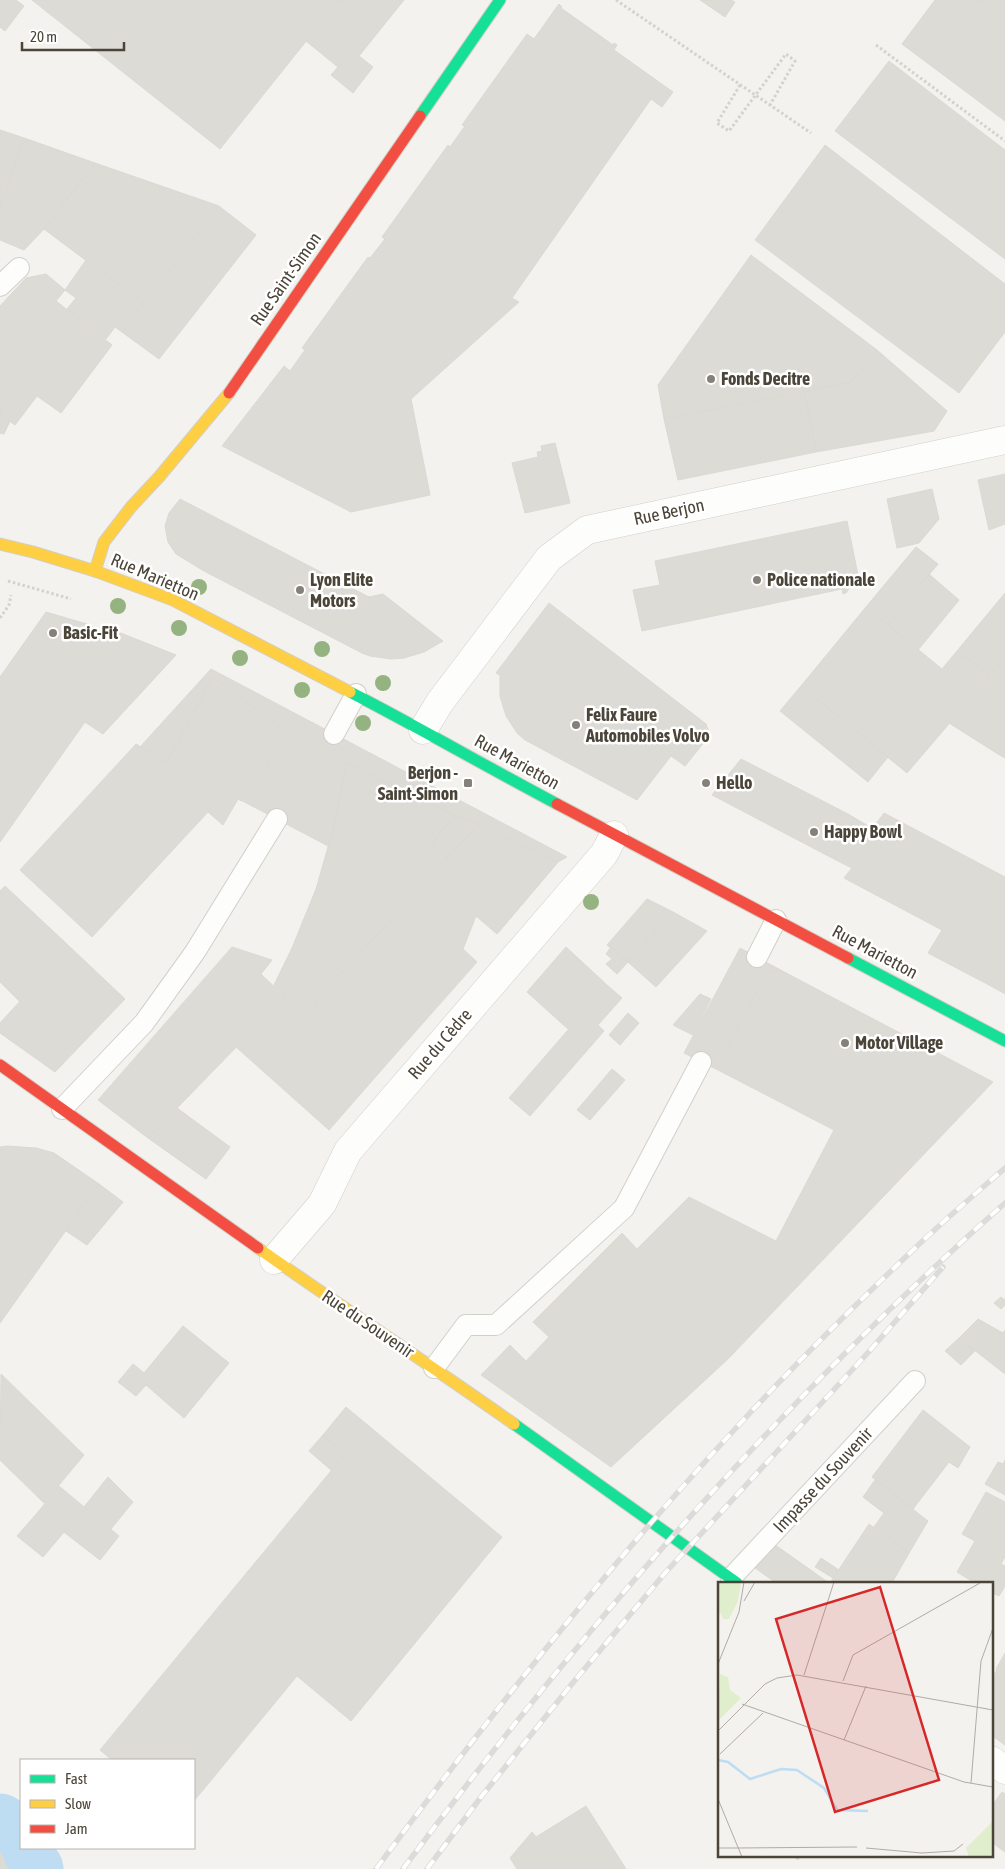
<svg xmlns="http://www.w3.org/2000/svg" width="1005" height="1869" viewBox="0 0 1005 1869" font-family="'Asap Condensed',sans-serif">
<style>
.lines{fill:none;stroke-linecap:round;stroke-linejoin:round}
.river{stroke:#bedcf2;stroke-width:61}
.building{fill:#dddbd6;stroke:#dcd9d3}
.lane-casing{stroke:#d1d0cb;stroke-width:22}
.street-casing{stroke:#d1d0cb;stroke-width:29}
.fast-casing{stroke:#d3cfc5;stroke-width:13}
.slow-casing{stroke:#d3cfc5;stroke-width:13}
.jam-casing{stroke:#d3cfc5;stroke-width:13}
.path{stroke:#d3d2cc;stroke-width:3;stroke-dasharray:2.5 2.5;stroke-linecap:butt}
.lane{stroke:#fdfdfc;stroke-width:20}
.street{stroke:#fdfdfc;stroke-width:28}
.fast{stroke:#16e098;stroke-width:11}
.slow{stroke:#ffcf43;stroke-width:11}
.jam{stroke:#f24e42;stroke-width:11}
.rail-casing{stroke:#dbdbda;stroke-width:5.5}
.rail{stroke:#fff;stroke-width:4;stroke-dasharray:11;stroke-linecap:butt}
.tree{fill:#94b381}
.poi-dot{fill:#868178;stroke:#fff;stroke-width:2}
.labels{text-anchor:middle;stroke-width:5;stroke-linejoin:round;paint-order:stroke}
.street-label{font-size:18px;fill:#4b4438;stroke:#fff}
.poi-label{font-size:18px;font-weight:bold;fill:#4b4438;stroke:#fff;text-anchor:start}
.inset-river{fill:none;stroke:#bedcf2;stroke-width:2.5}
.inset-road{fill:none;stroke:#b0aca5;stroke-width:1}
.view{fill:#d62828;fill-opacity:0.15;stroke:#d62828;stroke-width:2.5}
.inset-edge{fill:none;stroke:#4b4438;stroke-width:2.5}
</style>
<rect width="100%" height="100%" fill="#f3f2ee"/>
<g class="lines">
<polyline class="river" points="0,1824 24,1862 33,1869"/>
</g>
<g class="building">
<polygon points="0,0 16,0 24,6 5,31 0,27"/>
<polygon points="32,0 339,0 220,149"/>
<polygon points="339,0 404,0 359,56 373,67 353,93 331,75 338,67 306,41"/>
<polygon points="700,0 731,0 735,2 725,17"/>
<polygon points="935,0 977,0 1005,21 1005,121 902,44"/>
<polygon points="977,0 1005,0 1005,21"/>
<polygon points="559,4 562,7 561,8 613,45 614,43 617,45 614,50 673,92 662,107 651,99 512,298 519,302 411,399 430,495 351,512 222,446 284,366 290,371 305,350 302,348 368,257 370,258 385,239 382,237 448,145 450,147 465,126 462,125 527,34 534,39"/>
<polygon points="889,61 1005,150 1005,259 835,131"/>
<polygon points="0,130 24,138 0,207"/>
<polygon points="24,138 95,163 44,229 24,250 0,240 0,207"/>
<polygon points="825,145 1005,284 1005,332 959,393 755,240"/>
<polygon points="95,163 219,206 144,304 44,229"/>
<polygon points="219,206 256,235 159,359 122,332"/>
<polygon points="751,255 877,350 851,382 664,419 658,385"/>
<polygon points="86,260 144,304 122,332 115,327 106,339 67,309 76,298 65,290"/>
<polygon points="46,274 65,290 56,301 112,345 61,413 37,396 15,425 0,414 0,306 26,278"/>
<polygon points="877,350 947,411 934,431 816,452 804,392 851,382"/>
<polygon points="804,392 816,452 678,480 664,419"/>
<polygon points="0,414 10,421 4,434 0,433"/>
<polygon points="555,443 570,503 525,513 512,463 538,457 537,452 542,451 541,446"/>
<polygon points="1005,474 1005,524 989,530 978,480"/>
<polygon points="932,489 939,519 919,543 897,548 887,499"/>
<polygon points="180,499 369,597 383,594 443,641 424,652 404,658 391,659 370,656 362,653 204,571 176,554 168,542 165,526 169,513"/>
<polygon points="847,521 858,575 846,593 843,594 842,589 642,631 633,590 660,585 655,561"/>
<polygon points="916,547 938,564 887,625 866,607"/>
<polygon points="929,574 959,600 918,650 887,625"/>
<polygon points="1005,593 1005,657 990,676 957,651"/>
<polygon points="549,603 706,724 710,735 685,766 671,756 637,800 525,740 517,733 506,716 500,696 500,675 496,673"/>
<polygon points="866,607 942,669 957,651 990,676 907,773 801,686"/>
<polygon points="46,612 90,625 112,640 118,632 176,655 103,734 85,722 0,842 0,677"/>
<polygon points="1005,657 1005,745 998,754 949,723"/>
<polygon points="211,669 567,857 558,862 497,934 479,917 328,846 140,747"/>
<polygon points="213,677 290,735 241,801 238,799 223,825 208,812 92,937 20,870 136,744 167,762"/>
<polygon points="801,686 888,757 868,782 780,711"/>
<polygon points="1005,745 1005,758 998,754"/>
<polygon points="741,759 848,814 865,824 834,859 712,795"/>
<polygon points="346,763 455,815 431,844 448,859 315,1002 385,1066 329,1130 236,1047 285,997 274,985 292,948 316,889 334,826"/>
<polygon points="884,813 1005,877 1005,965 989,985 928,953 942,930 844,878 852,868 834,859 865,824 873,828"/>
<polygon points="455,815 478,825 447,858 431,844"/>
<polygon points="478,825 558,862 497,934 476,916 463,949 477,962 385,1066 315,1002"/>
<polygon points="5,886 70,947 20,1002 0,982 0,891"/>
<polygon points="647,899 673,912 628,962 607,945"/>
<polygon points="673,912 707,931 656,987 628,962"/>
<polygon points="70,947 125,999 55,1072 0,1033 0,1023"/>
<polygon points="232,947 272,960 261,974 285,997 148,1138 98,1100"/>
<polygon points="566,947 607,985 568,1029 527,992"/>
<polygon points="611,947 628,962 617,974 606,964 612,959 606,954"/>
<polygon points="740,948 788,974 777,971 768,974 764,978 716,1069 684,1053"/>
<polygon points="1005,965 1005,994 989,985"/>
<polygon points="777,971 788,974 993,1082 728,1359 611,1467 481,1375 510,1345 526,1361 549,1337 533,1322 622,1233 637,1249 689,1197 776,1241 834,1130 716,1069 762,981 768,974"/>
<polygon points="607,985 622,998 598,1025 604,1031 530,1116 509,1098"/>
<polygon points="700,994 711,999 693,1035 673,1025"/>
<polygon points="628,1013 639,1023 620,1045 609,1035"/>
<polygon points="612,1069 625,1080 590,1120 577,1110"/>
<polygon points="177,1108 230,1147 206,1179 148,1138"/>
<polygon points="6,1146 36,1148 54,1153 99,1184 0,1323 0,1147"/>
<polygon points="99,1184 123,1202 87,1245 66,1231"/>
<polygon points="1001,1297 1005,1300 1005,1305 1001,1309 994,1303"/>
<polygon points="978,1319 1003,1333 1005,1330 1005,1374 959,1338"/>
<polygon points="183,1326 229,1363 184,1418 146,1385 136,1396 118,1382 133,1364 144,1373"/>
<polygon points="959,1338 975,1351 961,1365 945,1351"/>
<polygon points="1,1374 84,1455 44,1503 0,1460"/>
<polygon points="346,1407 502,1537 351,1721 297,1676 194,1801 194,1760 112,1760 100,1750 345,1454 323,1435"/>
<polygon points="923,1410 970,1447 958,1468 949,1462 913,1509 872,1477"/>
<polygon points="323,1435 345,1454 331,1470 309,1451"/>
<polygon points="1005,1460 1005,1495 985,1484 998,1462 1003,1464"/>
<polygon points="108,1477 133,1502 111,1529 84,1507"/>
<polygon points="875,1480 928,1521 909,1553 874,1527 884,1513 863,1497"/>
<polygon points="59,1486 119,1536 100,1560 38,1512"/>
<polygon points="986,1492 1005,1502 1005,1557 1001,1564 1005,1566 1005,1586 999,1596 991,1592 991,1583 975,1583 957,1572 975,1541 962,1534"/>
<polygon points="38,1512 64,1532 43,1557 17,1536"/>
<polygon points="869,1524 909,1553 892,1583 830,1583"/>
<polygon points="771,1542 829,1583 776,1583 751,1565"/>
<polygon points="821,1558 839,1570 833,1578 815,1567"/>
<polygon points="1005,1653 1005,1745 991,1735 991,1679 997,1670 996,1669"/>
<polygon points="1002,1792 1005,1794 1005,1852 991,1842 991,1807"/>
<polygon points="586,1806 626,1869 517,1869 510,1858 532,1832 536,1837"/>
<polygon points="0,1851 8,1869 0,1869"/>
<polygon points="791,1855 801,1855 798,1860"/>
</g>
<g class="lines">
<g class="lane-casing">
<g id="lane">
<polyline points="0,286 19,268"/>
<polyline points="334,734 356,694"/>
<polyline points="757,957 776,920"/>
<polyline points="62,1109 144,1023 195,952 277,819"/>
<polyline points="434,1368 466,1325 496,1325 624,1208 701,1062"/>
<polyline points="731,1578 915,1381"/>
</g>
</g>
<g class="street-casing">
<g id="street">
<polyline points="423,730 440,702 549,558 587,530 1005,440"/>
<polyline points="274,1260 322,1204 348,1151 604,854 614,835"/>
<polyline points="991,1760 1005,1770"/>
</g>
</g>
<g class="fast-casing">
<g id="fast">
<polyline points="420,116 500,0"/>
<path d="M350,692C420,728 487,767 557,804"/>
<polyline points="848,958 1005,1041"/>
<polyline points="514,1424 737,1583"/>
</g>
</g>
<g class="slow-casing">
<g id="slow">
<polyline points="0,544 33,552 95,571 173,600 350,692"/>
<polyline points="95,571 104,542 131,507 159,477 229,393"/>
<path d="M258,1248C343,1308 429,1364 514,1424"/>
</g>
</g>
<g class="jam-casing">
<g id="jam">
<polyline points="229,393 420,116"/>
<polyline points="557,804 848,958"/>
<polyline points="0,1065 258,1248"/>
</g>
</g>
<g class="path">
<polyline points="616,0 811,133"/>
<polyline points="876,45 1005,141"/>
<polyline points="740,85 717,123 729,131 786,54 795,61 770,105"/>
<polyline points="8,581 71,599"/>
<polyline points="0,618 9,605 11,595"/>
</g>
<use href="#lane" class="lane"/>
<use href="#street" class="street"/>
<use href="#fast" class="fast"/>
<use href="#slow" class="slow"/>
<use href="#jam" class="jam"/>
<g class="rail-casing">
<g id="rail">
<path d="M376,1869C489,1716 607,1567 736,1428C792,1367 852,1308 913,1250C942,1222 974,1195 1005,1168"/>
<path d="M403,1869C582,1628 780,1402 1005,1203"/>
<polyline points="427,1869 481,1797 571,1685 665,1573 865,1356 943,1267"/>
</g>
</g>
<use href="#rail" class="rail"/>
</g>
<g class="tree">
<circle cx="199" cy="587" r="8"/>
<circle cx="118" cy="606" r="8"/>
<circle cx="179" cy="628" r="8"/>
<circle cx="322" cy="649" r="8"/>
<circle cx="240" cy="658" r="8"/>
<circle cx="383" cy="683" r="8"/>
<circle cx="302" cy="690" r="8"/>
<circle cx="363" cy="723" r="8"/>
<circle cx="591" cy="902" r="8"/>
</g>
<g class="poi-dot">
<circle cx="711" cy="379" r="5"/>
<circle cx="757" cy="580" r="5"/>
<circle cx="300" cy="590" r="5"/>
<circle cx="53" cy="633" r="5"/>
<circle cx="576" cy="725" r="5"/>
<rect x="463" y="778" width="10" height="10" rx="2.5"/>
<circle cx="706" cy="783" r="5"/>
<circle cx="814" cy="832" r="5"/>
<circle cx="845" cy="1043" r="5"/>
</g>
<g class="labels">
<g class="street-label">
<text transform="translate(286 279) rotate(-55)" y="6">Rue Saint-Simon</text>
<text transform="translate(669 512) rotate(-12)" y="6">Rue Berjon</text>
<text transform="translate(155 577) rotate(23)" y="6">Rue Marietton</text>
<text transform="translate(517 762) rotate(29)" y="6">Rue Marietton</text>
<text transform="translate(875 952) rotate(28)" y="6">Rue Marietton</text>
<text transform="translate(440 1044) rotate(-49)" y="6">Rue du Cèdre</text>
<text transform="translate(368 1324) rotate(34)" y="6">Rue du Souvenir</text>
<text transform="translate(823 1480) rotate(-47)" y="6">Impasse du Souvenir</text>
</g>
<g class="poi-label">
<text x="721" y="385">Fonds Decitre</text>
<text x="310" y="586">Lyon Elite<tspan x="310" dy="21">Motors</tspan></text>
<text x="767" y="586">Police nationale</text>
<text x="63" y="639">Basic-Fit</text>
<text x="586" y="721">Felix Faure<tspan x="586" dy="21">Automobiles Volvo</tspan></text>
<text x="458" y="779" text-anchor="end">Berjon -<tspan x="458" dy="21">Saint-Simon</tspan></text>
<text x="716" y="789">Hello</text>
<text x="824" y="838">Happy Bowl</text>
<text x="855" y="1049">Motor Village</text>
</g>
</g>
<g transform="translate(718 1582)">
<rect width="275" height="275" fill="#f3f2ee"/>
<path d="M0,0H23L20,19L11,37H5L3,31L0,34ZM2,92L10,95L12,108L23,116L0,139ZM275,239V275H251L248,266Z" fill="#e0eece"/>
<path class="inset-river" d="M0,178L10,180L32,197L63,187L79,188L106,206L119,228L150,229"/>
<path class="inset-road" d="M26,19L37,0M0,82L21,30L26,0M86,93L116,0M125,99L135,73L262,1M24,122L246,200L275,205M0,149L47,102L59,96L79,93L275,128M126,158L148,104M2,172L45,131M253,201L263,79L275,46M0,217L24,275M0,266H20M20,266L139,265M148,266L204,271L236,269L245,262"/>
<path class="view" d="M162,5L221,198L117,230L58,37Z"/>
<rect width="275" height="275" class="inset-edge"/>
</g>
<rect x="20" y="1759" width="175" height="90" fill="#ffffff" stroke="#b7b4af"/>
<rect x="30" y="1775" width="25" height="8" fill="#16e098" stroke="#b7b4af"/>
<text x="65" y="1784" font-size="15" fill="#4b4438">Fast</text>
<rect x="30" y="1800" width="25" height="8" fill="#ffcf43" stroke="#b7b4af"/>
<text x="65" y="1809" font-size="15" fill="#4b4438">Slow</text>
<rect x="30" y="1825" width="25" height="8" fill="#f24e42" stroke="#b7b4af"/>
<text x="65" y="1834" font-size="15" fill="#4b4438">Jam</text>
<path d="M22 42v8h102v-8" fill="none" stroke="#4b4438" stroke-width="2.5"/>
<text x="30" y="42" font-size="15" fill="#4b4438" stroke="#ffffff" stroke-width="4" paint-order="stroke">20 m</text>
</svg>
